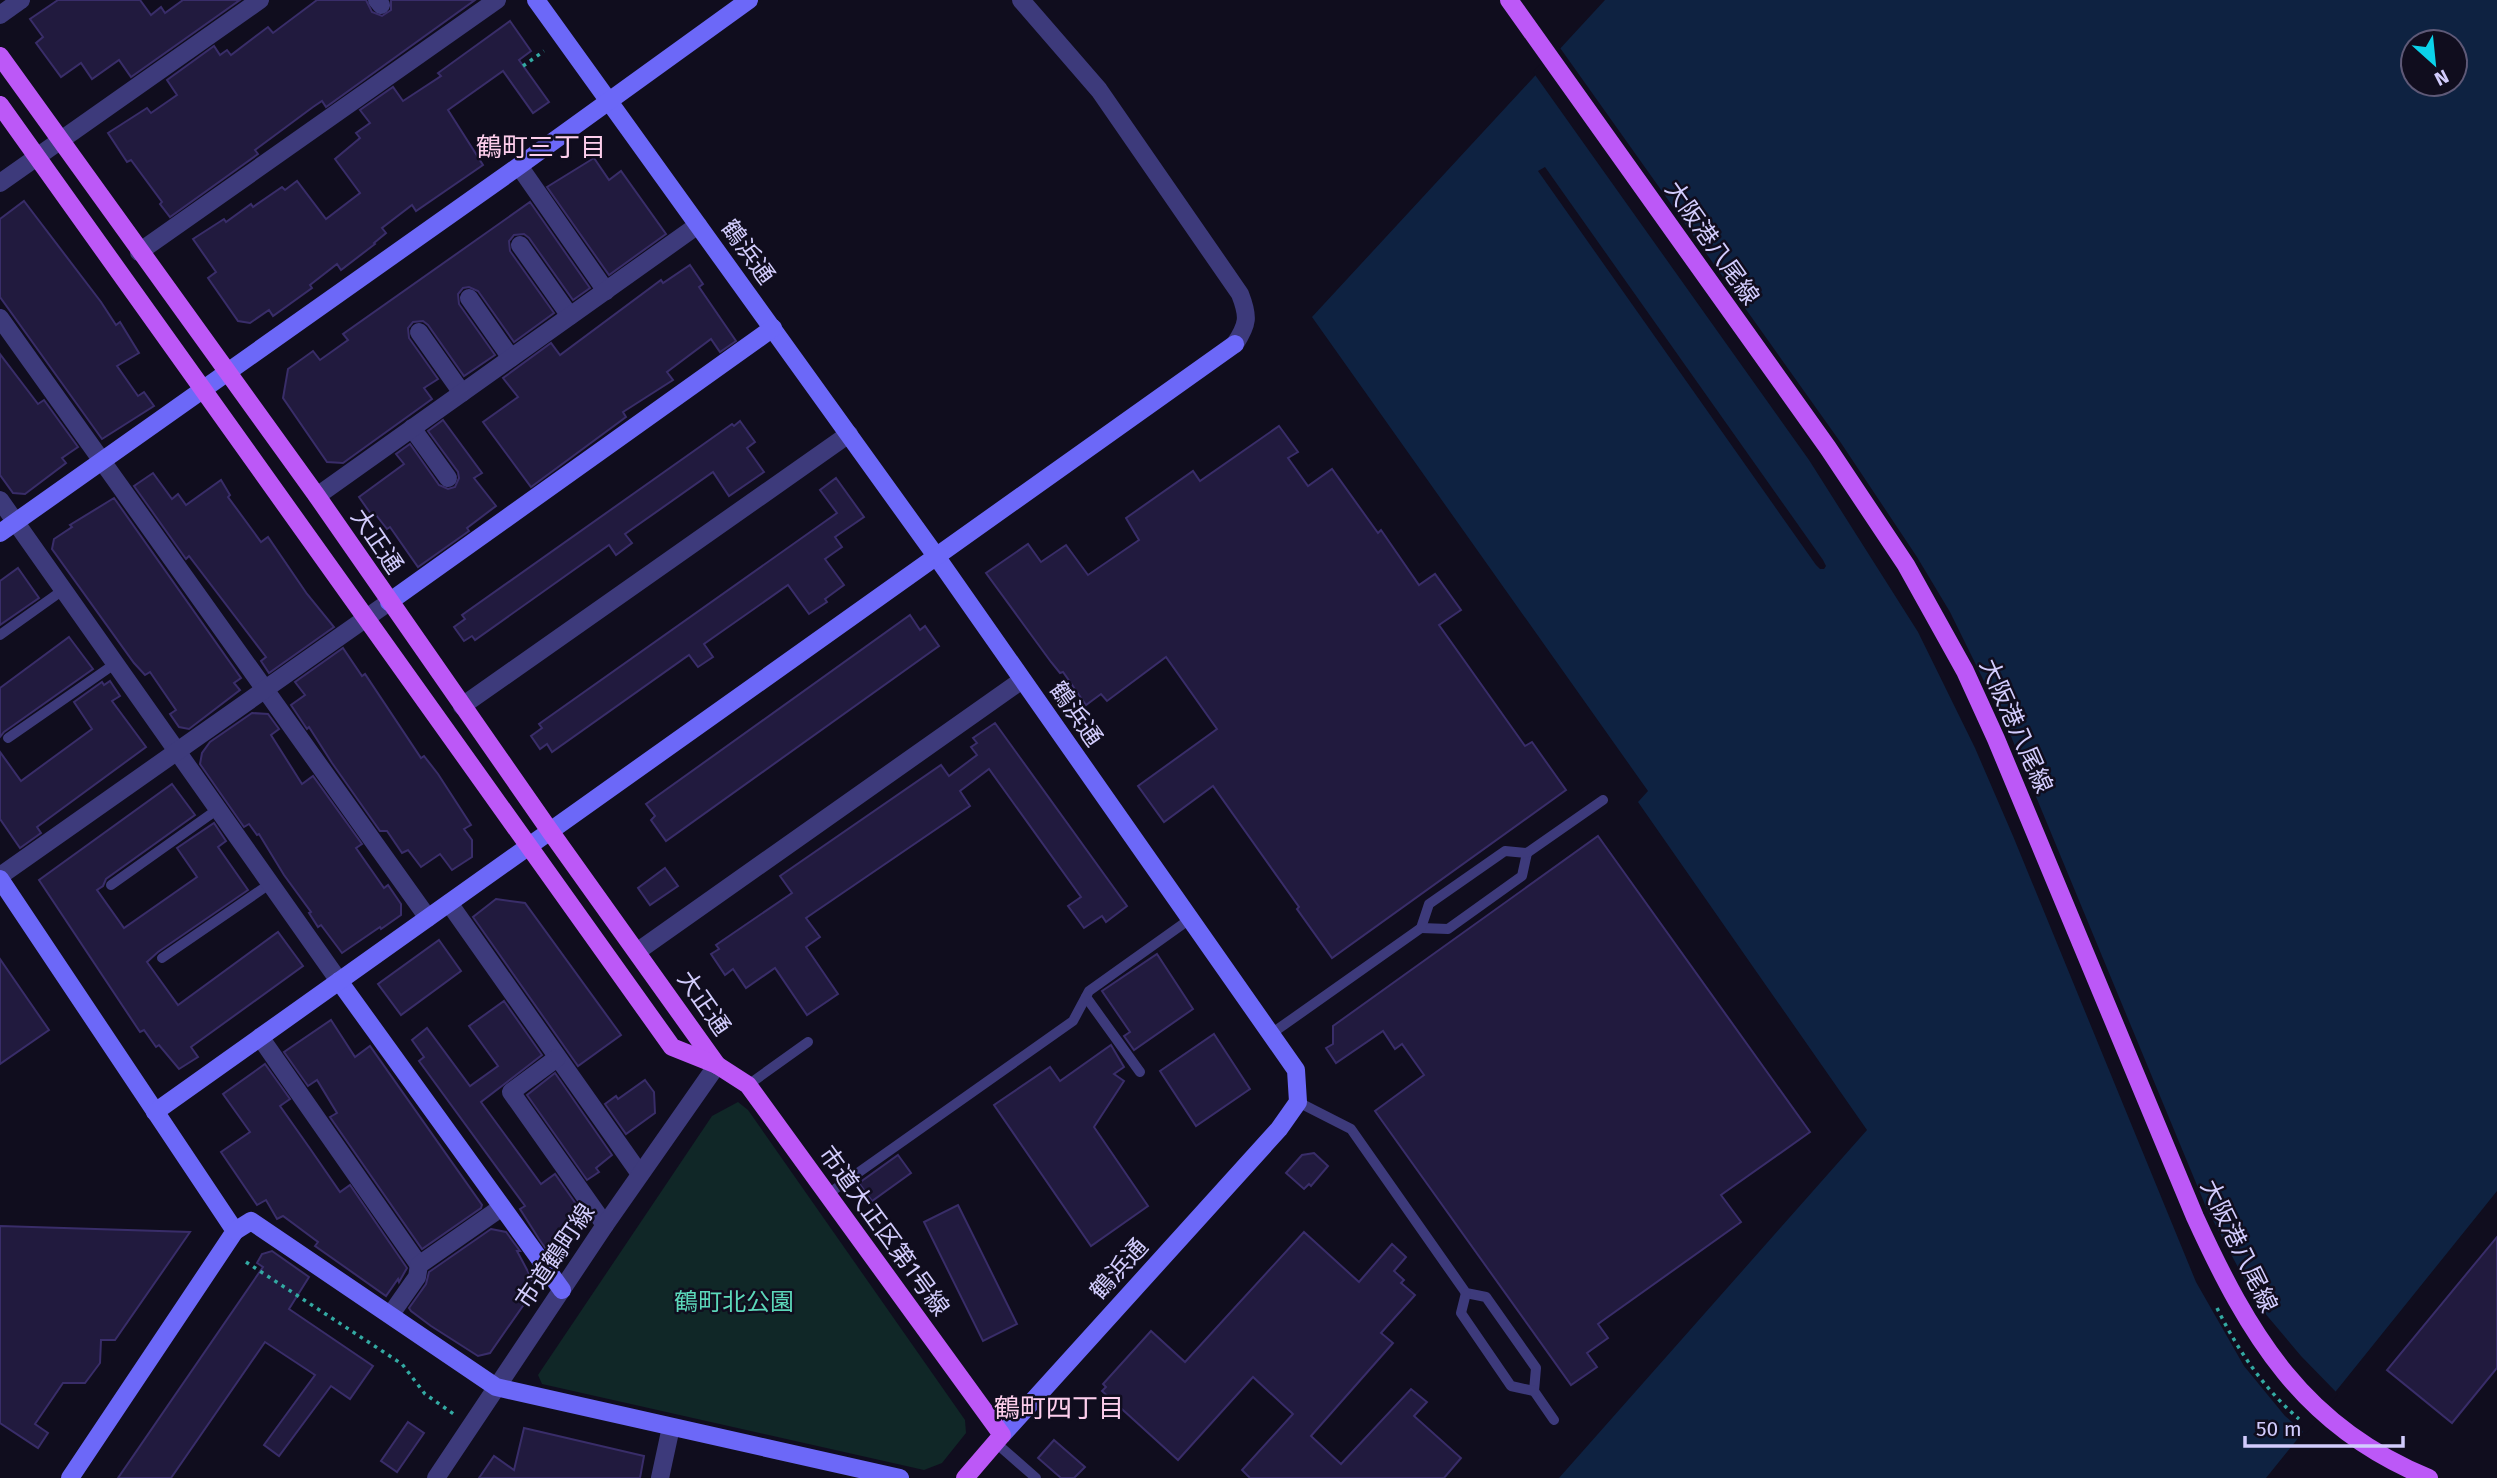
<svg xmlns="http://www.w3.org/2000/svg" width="2497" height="1478" viewBox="0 0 2497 1478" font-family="'Fira Sans','Noto Sans JP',sans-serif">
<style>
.green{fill:#102727}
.water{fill:#0e2241;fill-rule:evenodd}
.pier{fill:#100d1e}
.building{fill:#211a3e;stroke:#392d69;stroke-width:2}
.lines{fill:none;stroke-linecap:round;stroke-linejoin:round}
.path{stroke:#33aaa3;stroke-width:3.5;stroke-dasharray:3.5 5;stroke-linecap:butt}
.lane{stroke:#3d3a7b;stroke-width:10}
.street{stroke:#3d3a7b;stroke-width:18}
.secondary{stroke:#6c68f8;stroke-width:18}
.primary{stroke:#bc58f7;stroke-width:18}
.labels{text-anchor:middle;stroke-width:5;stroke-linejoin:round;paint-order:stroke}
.street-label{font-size:24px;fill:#d2ccfd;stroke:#100d1e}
.park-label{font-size:24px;fill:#5cd8ba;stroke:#100d1e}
.neighbourhood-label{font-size:26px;fill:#fdceec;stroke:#100d1e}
</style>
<rect width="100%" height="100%" fill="#100d1e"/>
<polygon class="green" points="738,1102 748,1110 965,1420 966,1433 942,1463 924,1470 542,1384 538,1375 712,1116"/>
<path class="water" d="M1605,0H2497V1191L2266,1478H1559L1867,1130L1638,802L1648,791L1312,317ZM2413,42H2455V84H2413Z"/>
<g class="pier">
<polygon points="1558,45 1841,443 1917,557 1950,612 2010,734 2206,1207 2258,1305 2301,1356 2338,1394 2306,1434 2285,1416 2244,1366 2196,1282 2013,836 1975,748 1918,632 1809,460 1533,72"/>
<polygon points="1545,167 1823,560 1826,566 1824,569 1820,569 1816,565 1538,171"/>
</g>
<g class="building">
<polygon points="58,0 140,0 151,15 161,7 165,13 183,0 240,0 131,77 119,60 92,79 81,63 61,77 36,43 43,37 30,19"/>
<polygon points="317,0 366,0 372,12 382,16 391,10 391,0 475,0 326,107 322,101 313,107 255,150 258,154 170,217 160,204 162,202 131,160 127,162 108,133 147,108 151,113 177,95 167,80 214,46 220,55 227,50 231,55 268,27 273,33"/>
<polygon points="510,21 531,51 519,60 549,102 533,113 503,71 448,110 483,165 416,211 412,205 382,228 386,233 374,243 375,244 341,270 337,264 310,285 312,288 273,316 269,310 250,323 238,321 208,278 216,272 193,239 224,219 226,222 251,204 253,207 282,187 285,190 297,181 326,219 360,193 335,159 360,138 356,133 370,123 360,110 393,87 403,101 441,76 438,73"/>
<polygon points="594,158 609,180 621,171 666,234 609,275 547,187"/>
<polygon points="24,201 101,302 116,325 120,322 139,353 117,366 138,396 144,392 154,406 102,439 0,297 0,219"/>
<polygon points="530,202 590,288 573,300 529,238 524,234 514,235 509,241 510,251 554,313 514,342 478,291 469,287 463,288 458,294 459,304 495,355 464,376 428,325 423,321 413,322 408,328 409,338 438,379 424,388 432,399 343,463 327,462 283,398 288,369 313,351 320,360 348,340 343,334"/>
<polygon points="690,265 703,284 699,287 736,341 720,352 711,339 667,372 673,380 623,412 626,417 531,487 483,422 518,397 503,378 551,343 560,355 661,280 663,283"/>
<polygon points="0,354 38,404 44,400 78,447 62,458 66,463 25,494 13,493 0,475"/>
<polygon points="443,420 482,473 474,478 496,506 467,528 469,531 418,567 390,527 387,529 376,515 373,517 359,497 404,464 396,454 410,444 439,485 448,489 455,487 459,478 458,472 428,431"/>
<polygon points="740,421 755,442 747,448 764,472 729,496 713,472 625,534 632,543 616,555 609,545 475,640 472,636 464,641 454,627 465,619 462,615 732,424 734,426"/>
<polygon points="1279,426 1298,452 1288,458 1308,486 1332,469 1378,533 1381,530 1419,585 1435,574 1461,610 1439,625 1525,746 1532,742 1566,790 1332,958 1297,909 1299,907 1213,786 1164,822 1138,786 1217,729 1166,657 1107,701 1101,694 1086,705 1063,672 1060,673 1051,662 986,573 1028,544 1041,562 1066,545 1088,575 1139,540 1126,518 1193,471 1200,481"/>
<polygon points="153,473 172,499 178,494 186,505 221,480 230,495 228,497 261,542 268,537 307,594 334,627 269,673 261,661 266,657 189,556 186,559 134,486"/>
<polygon points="836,478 864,517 835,537 842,547 825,559 844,585 825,599 827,602 809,614 788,585 704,644 713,657 698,667 689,655 552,752 547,744 540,749 531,736 542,728 539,724 837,513 820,490"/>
<polygon points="114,498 241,678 234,683 240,690 189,729 179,727 170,714 176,710 150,672 145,675 134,663 52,549 54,539 72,527 70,525"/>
<polygon points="18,568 39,598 0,625 0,581"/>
<polygon points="910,615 920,630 925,626 939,646 666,841 651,820 655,816 646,804"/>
<polygon points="69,637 93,669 4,732 0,737 0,688"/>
<polygon points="343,648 362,676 365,674 421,758 424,756 438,774 471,825 464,829 472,840 472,857 452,870 440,854 421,867 408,850 402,853 387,831 380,831 332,763 309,727 307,729 291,705 305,695 295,682"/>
<polygon points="110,681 120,696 112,701 146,747 37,827 41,833 20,848 0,819 0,752 21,781 92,729 74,702 102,682 104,685"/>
<polygon points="252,713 268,714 279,729 271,735 302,784 313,776 362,844 356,848 384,888 388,885 401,904 401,915 381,929 380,927 342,953 321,925 318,927 309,913 311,912 284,875 259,834 257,835 249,824 244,827 200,764 202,753 210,742"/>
<polygon points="995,723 1127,906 1106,922 1102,916 1084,928 1068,906 1081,897 989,769 960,791 970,806 806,918 820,937 806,947 838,994 807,1015 775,968 746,988 733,969 725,975 711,954 719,949 716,945 792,893 780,876 941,765 949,776 977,755 971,747 977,743 973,738"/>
<polygon points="172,784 195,815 106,879 103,886 97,890 124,928 197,877 177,848 214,823 226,841 218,847 248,890 158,952 147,962 178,1005 278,932 303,966 191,1047 198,1057 179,1069 159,1045 156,1047 144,1030 140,1032 39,880"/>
<polygon points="1598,836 1810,1132 1721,1195 1741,1222 1598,1324 1608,1338 1587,1353 1597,1367 1571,1385 1375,1111 1424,1075 1402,1044 1395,1049 1383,1031 1336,1063 1326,1048 1333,1044 1333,1026"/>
<polygon points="665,868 678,886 650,905 638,888"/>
<polygon points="496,899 525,903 621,1035 578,1066 473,917"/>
<polygon points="439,940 461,971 401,1015 378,984"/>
<polygon points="1157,954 1193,1009 1134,1050 1124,1036 1130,1032 1102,991"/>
<polygon points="0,959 49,1030 0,1064"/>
<polygon points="504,1001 542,1055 481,1102 541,1184 555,1174 583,1214 559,1248 546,1249 539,1239 520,1209 525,1206 419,1061 424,1057 412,1040 427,1028 470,1086 498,1066 469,1026"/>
<polygon points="331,1020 355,1057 370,1046 482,1205 481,1208 422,1249 330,1117 337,1113 317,1080 308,1086 284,1052"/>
<polygon points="1214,1034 1250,1089 1196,1126 1160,1071"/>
<polygon points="1111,1045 1124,1067 1114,1074 1124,1081 1094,1127 1148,1206 1091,1246 994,1105 1050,1067 1060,1081"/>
<polygon points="265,1064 290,1099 280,1106 311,1150 340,1192 350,1185 407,1268 399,1282 398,1279 386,1296 315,1246 318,1242 283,1216 277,1219 266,1200 257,1205 221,1152 250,1132 223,1094"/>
<polygon points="555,1073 612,1155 596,1168 599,1172 587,1180 527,1095"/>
<polygon points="645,1080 654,1092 655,1113 626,1134 605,1104 616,1096 618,1099"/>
<polygon points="1314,1153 1328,1166 1311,1186 1309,1184 1304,1189 1286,1173 1302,1155"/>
<polygon points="898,1155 911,1173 872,1201 859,1183"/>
<polygon points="958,1205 1017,1324 983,1341 924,1222"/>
<polygon points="0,1226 190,1232 115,1340 101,1340 100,1363 85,1383 63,1383 35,1424 48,1433 38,1448 0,1423"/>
<polygon points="491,1229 506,1232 520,1251 517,1251 533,1281 527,1300 490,1353 478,1356 431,1326 411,1311 409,1308 426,1284 429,1272"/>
<polygon points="1304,1232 1359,1282 1392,1244 1406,1257 1394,1271 1404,1280 1401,1283 1415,1295 1381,1333 1393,1343 1311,1436 1341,1464 1411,1389 1427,1402 1414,1416 1461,1458 1444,1478 1250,1478 1242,1470 1293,1414 1253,1377 1178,1460 1102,1391 1106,1387 1103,1384 1151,1331 1185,1362"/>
<polygon points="2497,1237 2497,1368 2452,1423 2387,1370"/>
<polygon points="272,1251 309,1277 289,1309 373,1366 350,1399 331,1386 279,1456 264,1445 315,1375 265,1342 171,1478 118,1478 263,1267 257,1263 262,1254"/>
<polygon points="408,1422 424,1433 397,1472 381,1461"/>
<polygon points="524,1428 644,1456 640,1478 479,1478 494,1456 514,1470"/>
<polygon points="1054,1440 1085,1467 1074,1478 1061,1478 1038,1458"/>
</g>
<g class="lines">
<g class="path">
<polyline points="523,66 544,51"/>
<polyline points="246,1262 402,1364 425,1394 455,1415"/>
<path d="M2217,1308C2237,1349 2264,1389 2299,1419"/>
</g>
<g class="lane">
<polyline points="0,635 63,590"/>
<polyline points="8,738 116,663"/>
<polyline points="111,885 218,809"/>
<polyline points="1421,928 1448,929 1522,876 1527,853"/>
<polyline points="162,958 271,883"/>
<polyline points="1086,997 1140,1072"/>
<polyline points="1271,1034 1421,928 1429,904 1505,851 1527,853 1603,800"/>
<polyline points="748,1085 808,1042"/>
<polyline points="1298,1102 1351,1129 1466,1293 1486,1297 1536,1368 1534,1391 1554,1420"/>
<polyline points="828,1194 1073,1021 1089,991 1190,919"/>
<polyline points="1466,1293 1461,1313 1511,1386 1534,1391"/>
<polyline points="996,1443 1036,1478"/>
</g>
<g class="street">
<polyline points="377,0 381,5"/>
<path d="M1021,0L1099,90L1240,294C1249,317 1248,324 1235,344"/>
<polyline points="0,15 21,0"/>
<polyline points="519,166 606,291"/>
<polyline points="0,183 260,0"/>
<polyline points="520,245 570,316"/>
<polyline points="139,252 497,0"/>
<polyline points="469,298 511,358"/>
<polyline points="0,318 428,918"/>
<polyline points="419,332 462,393"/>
<polyline points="412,428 448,478"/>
<polyline points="317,496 698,225"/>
<polyline points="0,500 339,981"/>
<polyline points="462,706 849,434"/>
<polyline points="0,876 389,602"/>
<polyline points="449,903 640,1174"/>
<polyline points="638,951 1022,680"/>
<polyline points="260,1037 419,1265"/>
<polyline points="557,1058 511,1092 605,1225"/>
<polyline points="391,1314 417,1277 419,1265 502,1207"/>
<polyline points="436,1478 605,1225 717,1065"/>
<polyline points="660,1478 671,1427"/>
</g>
<g class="secondary">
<polyline points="536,0 936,556 1296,1070 1298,1102 1279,1129 1002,1435"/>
<polyline points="0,533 519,166 749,0"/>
<polyline points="389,602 773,328"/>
<polyline points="0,879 235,1231 70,1478"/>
<polyline points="339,981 562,1290"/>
<polyline points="155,1112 1235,344"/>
<polyline points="235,1231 251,1221 496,1387 900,1478"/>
</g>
<g class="primary">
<path d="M1509,0L1828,448L1906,565L1965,671L1996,739L2195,1217C2249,1335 2303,1427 2429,1478"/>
<polyline points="0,56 317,496 550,831 717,1065"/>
<polyline points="0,105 672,1047 717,1065 748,1085 1002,1435 965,1478"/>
</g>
</g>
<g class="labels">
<g class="street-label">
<text transform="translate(1712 243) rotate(55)" y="8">大阪港八尾線</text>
<text transform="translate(748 252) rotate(54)" y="8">鶴浜通</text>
<text transform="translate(377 541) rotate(56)" y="8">大正通</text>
<text transform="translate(1076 714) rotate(55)" y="8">鶴浜通</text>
<text transform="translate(2016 726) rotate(66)" y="8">大阪港八尾線</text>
<text transform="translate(704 1003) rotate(55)" y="8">大正通</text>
<text transform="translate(884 1231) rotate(54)" y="8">市道大正区第1号線</text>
<text transform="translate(2239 1246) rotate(64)" y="8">大阪港八尾線</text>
<text transform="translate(555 1256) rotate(-56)" y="8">市道鶴町線</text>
<text transform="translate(1119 1269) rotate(-48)" y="8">鶴浜通</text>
</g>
<g class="park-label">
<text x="734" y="1310">鶴町北公園</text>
</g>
<g class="neighbourhood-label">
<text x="541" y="156">鶴町三丁目</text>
<text x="1059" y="1417">鶴町四丁目</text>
</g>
</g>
<g transform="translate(2434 63) rotate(153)"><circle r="33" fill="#100d1e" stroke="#5e5977" stroke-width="2"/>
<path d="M0-5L12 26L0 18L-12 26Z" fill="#0bd3ea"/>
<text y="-10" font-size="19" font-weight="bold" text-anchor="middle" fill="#d2ccfd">N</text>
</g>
<path d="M2245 1436v10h158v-10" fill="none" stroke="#d2ccfd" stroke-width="3.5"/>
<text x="2256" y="1436" font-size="21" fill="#d2ccfd" stroke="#100d1e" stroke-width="5" paint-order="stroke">50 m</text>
</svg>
